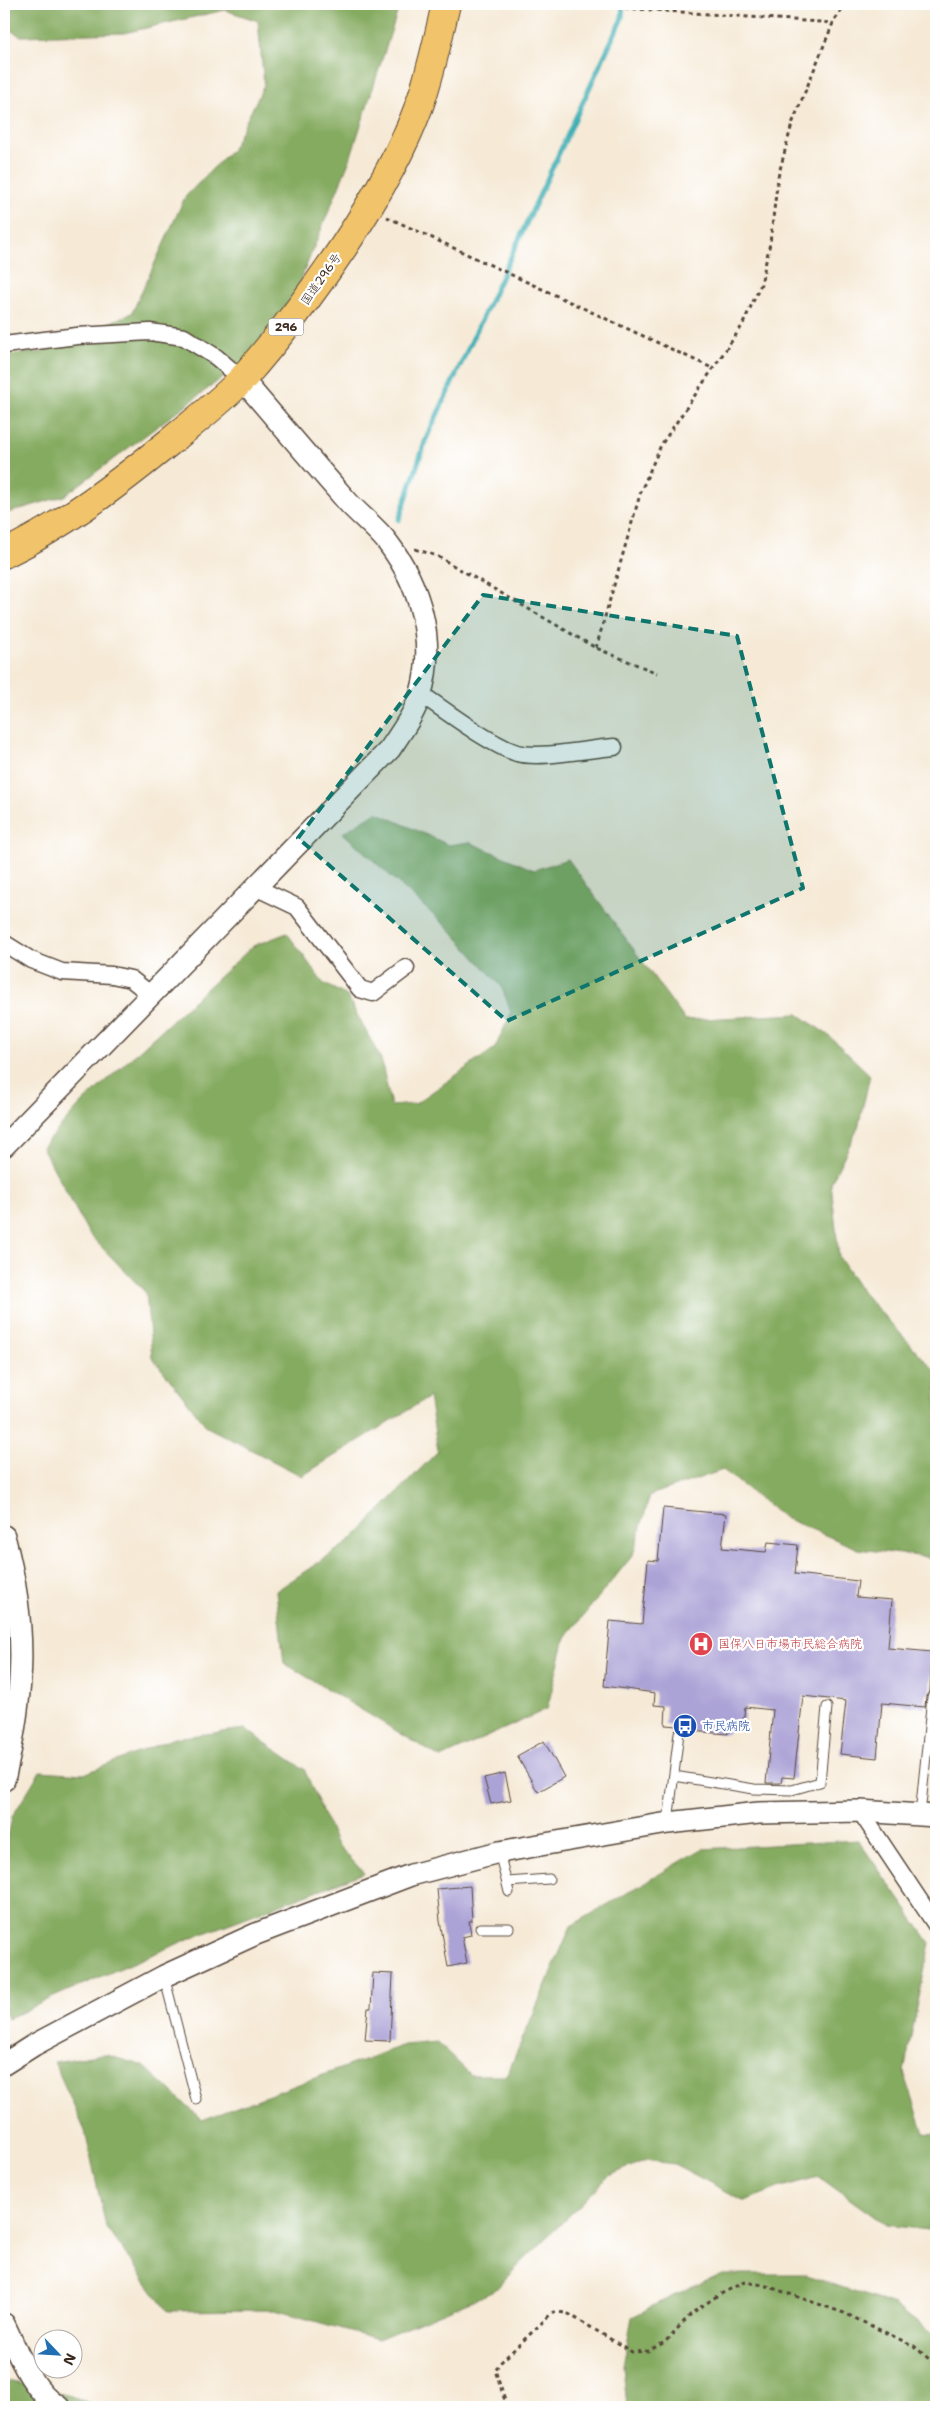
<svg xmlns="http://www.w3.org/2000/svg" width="940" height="2411" viewBox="0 0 940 2411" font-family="'Shantell Sans','Klee One',sans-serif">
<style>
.forest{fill:#85ab61;stroke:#606a40}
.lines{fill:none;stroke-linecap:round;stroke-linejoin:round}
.stream{stroke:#3dafb5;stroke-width:5}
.building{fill:#aba2d6}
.service-casing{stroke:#57473a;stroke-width:11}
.minor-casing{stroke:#57473a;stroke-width:19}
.tertiary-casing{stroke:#57473a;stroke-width:24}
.trunk-casing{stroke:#57473a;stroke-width:30}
.path{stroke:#57473a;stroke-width:3;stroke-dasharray:4 4;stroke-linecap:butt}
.service{stroke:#fff;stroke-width:9}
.minor{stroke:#fff;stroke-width:16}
.tertiary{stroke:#fff;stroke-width:21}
.trunk{stroke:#f1c36a;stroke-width:28}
.marked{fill:#0f766e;fill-opacity:0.2;stroke:#0f766e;stroke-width:4;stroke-dasharray:10 6;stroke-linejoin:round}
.labels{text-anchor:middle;stroke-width:4.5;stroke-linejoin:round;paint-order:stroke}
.shield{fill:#fff;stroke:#766a62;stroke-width:1}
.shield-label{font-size:11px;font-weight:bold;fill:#3b2a1e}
.street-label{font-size:12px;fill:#3b2a1e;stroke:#fff}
.health-label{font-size:12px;fill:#be3a42;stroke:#fff;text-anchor:start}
.transit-label{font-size:12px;fill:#164399;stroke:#fff;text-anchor:start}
</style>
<rect width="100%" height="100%" fill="#fff"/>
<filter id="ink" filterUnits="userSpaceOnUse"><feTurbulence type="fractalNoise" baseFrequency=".02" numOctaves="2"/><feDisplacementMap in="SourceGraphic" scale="10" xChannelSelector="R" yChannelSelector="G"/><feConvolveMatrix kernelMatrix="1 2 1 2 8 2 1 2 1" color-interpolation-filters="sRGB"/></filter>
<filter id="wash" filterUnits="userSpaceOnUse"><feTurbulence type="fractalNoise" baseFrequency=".0096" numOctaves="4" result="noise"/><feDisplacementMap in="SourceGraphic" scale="20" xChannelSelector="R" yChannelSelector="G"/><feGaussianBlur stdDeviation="1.12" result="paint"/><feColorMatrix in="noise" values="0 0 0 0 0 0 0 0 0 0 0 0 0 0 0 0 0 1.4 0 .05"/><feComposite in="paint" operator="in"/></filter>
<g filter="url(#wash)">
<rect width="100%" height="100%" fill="#f6ead7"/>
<g class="forest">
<polygon points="4,4 397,4 399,7 349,162 295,293 245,361 64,496 4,514 4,355 42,352 132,313 185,197 233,148 264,85 258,21 225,10 124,33 21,36 4,27"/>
<polygon points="376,812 449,845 469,842 534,870 568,859 685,1020 798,1014 828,1035 870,1075 858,1128 831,1183 839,1257 862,1292 936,1372 936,1558 858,1549 785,1518 723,1470 650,1495 633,1555 565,1638 547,1709 441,1758 284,1663 276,1591 350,1541 438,1451 429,1397 302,1476 207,1427 152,1357 146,1293 89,1234 42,1147 81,1104 253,946 287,933 323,983 347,996 381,1059 391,1106 415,1104 495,1048 511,1013 502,987 450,930 343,833"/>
<polygon points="245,1729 304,1769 336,1843 364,1873 191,1938 58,1995 8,2019 4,2007 4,1857 12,1817 40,1771 84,1774 174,1738"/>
<polygon points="858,1840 930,1943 904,2072 924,2133 936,2134 936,2231 886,2225 819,2177 778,2188 745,2201 674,2164 646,2160 609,2176 492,2292 378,2339 275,2310 168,2311 106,2227 85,2131 54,2062 103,2054 144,2066 202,2120 404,2045 437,2042 471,2075 507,2075 571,1926 702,1849"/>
<polygon points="722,2274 803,2274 894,2305 936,2337 936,2407 627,2407 623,2365 632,2317 677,2294"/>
<polygon points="4,2380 71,2396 97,2407 4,2407"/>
</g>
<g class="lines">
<polyline class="stream" points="399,520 426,439 622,18 623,4"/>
</g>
<g id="blocks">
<g class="building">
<polygon points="663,1508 726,1514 722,1548 766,1552 768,1542 798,1545 795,1574 858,1581 856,1597 892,1600 888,1648 932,1652 930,1691 926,1696 925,1707 882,1703 877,1758 840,1754 846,1701 803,1696 794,1778 782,1777 781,1783 766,1783 773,1710 745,1707 743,1724 729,1722 728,1734 690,1731 690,1727 665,1725 666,1706 654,1705 655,1693 604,1686 610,1621 642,1624 648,1560 658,1561"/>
<polygon points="544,1741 564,1777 538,1792 517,1756"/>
<polygon points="505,1773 511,1800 491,1804 484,1778"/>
<polygon points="470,1886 472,1921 469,1921 471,1935 462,1937 467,1963 448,1967 440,1921 437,1889"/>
<polygon points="373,1973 393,1974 390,2041 365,2040 368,2008 371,2008"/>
</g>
</g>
</g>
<g filter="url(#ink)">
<use href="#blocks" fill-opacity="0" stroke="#57473a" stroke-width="1"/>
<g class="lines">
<g class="service-casing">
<g id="service">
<polyline points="674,1776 754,1789 792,1790 820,1782 827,1707"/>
<polyline points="920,1815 932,1697"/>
<polyline points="668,1822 679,1733"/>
<polyline points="499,1852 509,1892"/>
<polyline points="507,1882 549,1879"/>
<polyline points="480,1928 509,1928"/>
<polyline points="164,1976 196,2099"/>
</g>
</g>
<g class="minor-casing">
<g id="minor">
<polyline points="4,345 77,336 150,332 184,337 216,357 242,379"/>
<path d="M421,694C444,710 491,745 517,753C540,759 588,749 614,747"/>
<polyline points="255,887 297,907 360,989 373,993 406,968"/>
<polyline points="4,943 31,960 62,972 112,975 131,979 150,994"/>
<polyline points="860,1811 936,1925"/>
</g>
</g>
<g class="tertiary-casing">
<g id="tertiary">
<path d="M4,1146L390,749C402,731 415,713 421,693C436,641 420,585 388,543C376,527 359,515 346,500C311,460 276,419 242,379"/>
<path d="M4,1536C28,1626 25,1691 4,1780"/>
<polyline points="4,2064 34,2045 164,1976 256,1934 411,1875 499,1852 668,1823 759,1813 860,1811 936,1816"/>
<path d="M4,2324C17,2351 32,2391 59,2407"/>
</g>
</g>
<g class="trunk-casing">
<path id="trunk" d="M4,554C66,524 119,483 172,440C196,420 223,400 243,378C280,336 313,292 344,246C373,202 401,155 419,106C431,73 438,38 446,4"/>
</g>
<g class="path">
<polyline points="569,4 833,23"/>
<polyline points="387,217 712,368"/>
<polyline points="415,549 437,556 596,648 657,673"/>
<polyline points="596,648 641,491 661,445 742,326 761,284 770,243 778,177 792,124 833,23 845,4"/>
<polyline points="507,2407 495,2370 501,2362 553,2312 567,2313 632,2352 648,2351 665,2342 692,2313 717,2296 744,2282 764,2285 844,2313 914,2346 936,2365"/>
</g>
<use href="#service" class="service"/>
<use href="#minor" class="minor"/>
<use href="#tertiary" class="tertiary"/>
<use href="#trunk" class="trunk"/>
</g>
</g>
<path class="marked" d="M483,595L737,636L803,888L507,1021L298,838Z"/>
<defs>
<g id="hospital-disc" transform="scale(1.25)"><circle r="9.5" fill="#e0444e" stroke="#fff"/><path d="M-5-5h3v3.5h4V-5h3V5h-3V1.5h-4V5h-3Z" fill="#fff"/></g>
<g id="bus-disc" transform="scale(1.25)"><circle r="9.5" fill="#1a4fb4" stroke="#fff"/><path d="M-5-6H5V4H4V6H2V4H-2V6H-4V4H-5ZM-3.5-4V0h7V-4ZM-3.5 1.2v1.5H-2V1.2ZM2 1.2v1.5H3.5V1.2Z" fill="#fff"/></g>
</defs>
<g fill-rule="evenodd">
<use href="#hospital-disc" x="701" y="1644"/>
<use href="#bus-disc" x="685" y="1726"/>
</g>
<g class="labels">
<rect class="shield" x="268.5" y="318.5" width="35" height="17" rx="4"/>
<g class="shield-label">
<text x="286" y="331">296</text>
</g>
<g class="street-label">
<text transform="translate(321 279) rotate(-55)" y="4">国道296号</text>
</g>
<g class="health-label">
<text x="718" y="1648">国保八日市場市民総合病院</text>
</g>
<g class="transit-label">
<text x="702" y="1730">市民病院</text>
</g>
</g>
<rect width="940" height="2411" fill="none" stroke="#fff" stroke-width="20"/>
<g transform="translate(58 2354) rotate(115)"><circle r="24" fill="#ffffff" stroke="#b1aaa5"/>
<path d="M0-4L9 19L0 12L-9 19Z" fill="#1f6fb2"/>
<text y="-8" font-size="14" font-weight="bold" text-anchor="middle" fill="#3b2a1e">N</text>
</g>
</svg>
